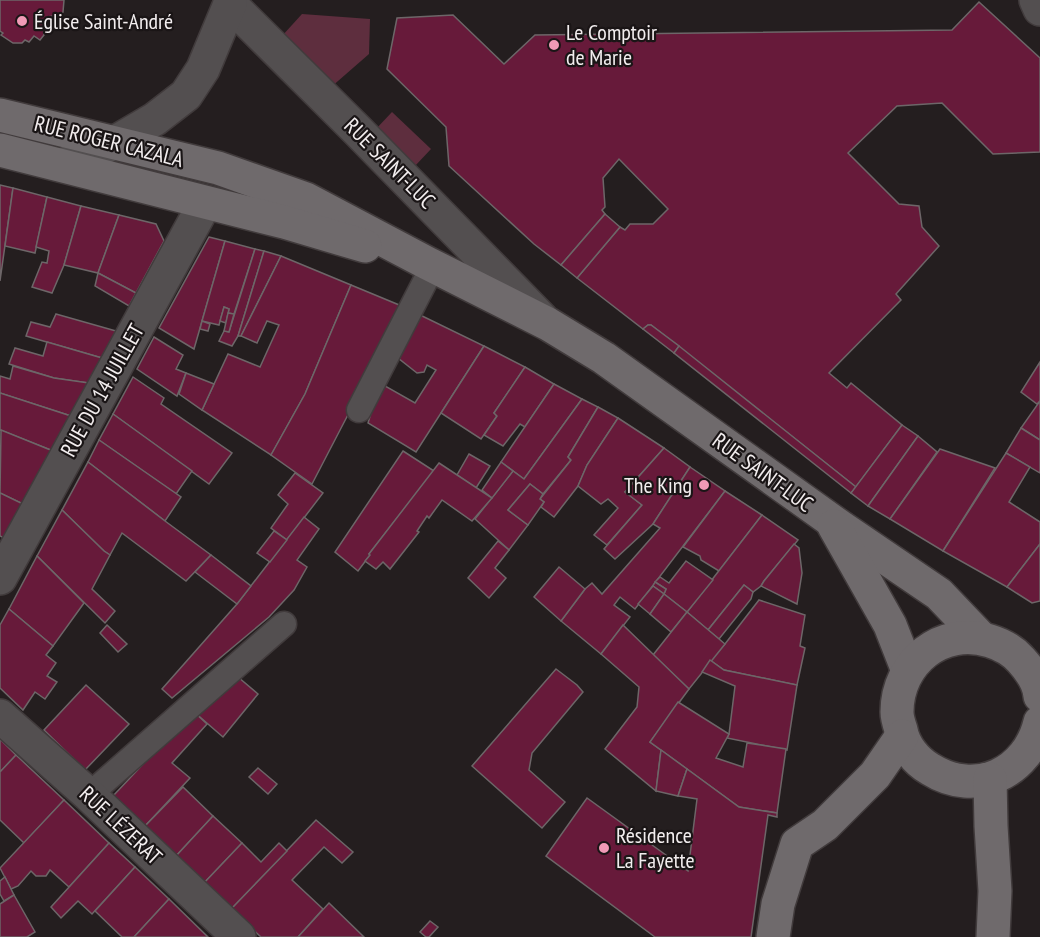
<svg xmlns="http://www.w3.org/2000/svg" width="1040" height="937" viewBox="0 0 1040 937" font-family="'PT Sans Narrow',sans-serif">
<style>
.green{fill:#5e2e3e}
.building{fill:#671a3a;stroke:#6d6668;stroke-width:1.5}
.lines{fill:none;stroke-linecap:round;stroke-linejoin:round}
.service-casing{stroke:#413b3c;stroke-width:27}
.pedestrian-casing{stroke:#413b3c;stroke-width:36}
.minor-casing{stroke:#413b3c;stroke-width:36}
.secondary-casing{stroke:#413b3c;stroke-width:36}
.service{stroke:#534f50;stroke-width:24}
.pedestrian{stroke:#534f50;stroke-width:33}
.minor{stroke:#534f50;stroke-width:33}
.secondary{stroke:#6f6a6c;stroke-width:33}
.poi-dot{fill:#f09ab6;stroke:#1a1516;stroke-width:2}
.labels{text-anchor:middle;stroke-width:4.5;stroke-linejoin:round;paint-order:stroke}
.poi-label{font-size:22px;fill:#f2edee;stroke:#1a1516;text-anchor:start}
.street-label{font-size:22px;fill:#f2edee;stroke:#1a1516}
</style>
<rect width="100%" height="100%" fill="#241e1f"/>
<g class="green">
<polygon points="302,14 370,19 369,54 330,88 282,36"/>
<polygon points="392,112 431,149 415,166 376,129"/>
</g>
<g class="building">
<polygon points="0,0 64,0 63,12 61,15 47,17 43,25 44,35 40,40 34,36 29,42 25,40 22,43 13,43 1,35 3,33 0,31"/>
<polygon points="979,2 1040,58 1040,152 993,154 942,103 897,106 848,153 899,204 919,206 922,227 939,246 896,294 901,300 829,373 847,388 851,383 902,425 856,487 651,325 648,325 643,329 577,278 620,227 625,230 630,224 653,224 668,209 619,159 603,178 605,207 602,210 605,214 561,265 534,244 449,166 446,127 387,69 397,18 453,15 504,64 535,35 952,30"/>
<polygon points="0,185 13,188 0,281"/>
<polygon points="13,188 47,197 35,253 5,246"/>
<polygon points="47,197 81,206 64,265 52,293 32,287 42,262 47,263 49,251 36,247"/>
<polygon points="81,206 119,215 98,273 64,265"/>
<polygon points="605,214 620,227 577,278 561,265"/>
<polygon points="119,215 156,224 164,241 136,293 98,273"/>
<polygon points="209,237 225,241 194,349 159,328"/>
<polygon points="225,241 255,249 234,314 228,313 229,309 224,307 219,325 202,321"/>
<polygon points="255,249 264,251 238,336 232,346 219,341 224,331 229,332"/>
<polygon points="264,251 281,256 241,336 238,336"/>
<polygon points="281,256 351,285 305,394 271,455 202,410 228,354 260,367 279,325 267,321 257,343 241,336"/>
<polygon points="98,273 136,293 129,306 95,286"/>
<polygon points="351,285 404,307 312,484 271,455 305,394"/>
<polygon points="224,307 229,309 226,323 220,321"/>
<polygon points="228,313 234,314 229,332 224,331"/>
<polygon points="416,313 484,346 416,452 368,423 380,383 415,403 436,370 427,365 424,372 417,373 393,354"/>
<polygon points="56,314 116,331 102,358 26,336 31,322 50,327"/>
<polygon points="202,321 210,324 208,331 200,329"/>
<polygon points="648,325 651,325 679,346 674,353 643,329"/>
<polygon points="154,337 183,355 176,369 186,373 177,396 137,369"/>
<polygon points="47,342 102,358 89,383 54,378 9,364 15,348 43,356"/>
<polygon points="484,346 525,367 494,413 497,416 481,439 441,413"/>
<polygon points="679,346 856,487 851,493 674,353"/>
<polygon points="1040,362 1040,401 1037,404 1021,392"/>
<polygon points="13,366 54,378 89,383 71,416 0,393 0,376 10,379"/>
<polygon points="525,367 554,384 525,427 520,424 503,446 484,435 497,416 494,413"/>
<polygon points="186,373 214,384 202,410 179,394"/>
<polygon points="133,377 164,398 161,404 232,453 209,484 113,414"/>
<polygon points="554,384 582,399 524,479 501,462"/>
<polygon points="0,393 71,416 53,451 0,430"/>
<polygon points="582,399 598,407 568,457 571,460 543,494 530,484 508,510 528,525 509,550 475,519 513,471 524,479"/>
<polygon points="1040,401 1040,440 1021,428"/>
<polygon points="598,407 618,418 587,465 578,486 554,517 541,507 544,502 540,499 571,460 568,457"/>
<polygon points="113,414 192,471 176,494 99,440"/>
<polygon points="618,418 664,448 625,492 642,505 607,545 594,535 618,508 608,499 601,504 578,486 587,465"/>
<polygon points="902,425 918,436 868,506 851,493"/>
<polygon points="1021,428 1040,440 1040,473 1006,453"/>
<polygon points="1,430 53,451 23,504 0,493"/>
<polygon points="918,436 937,452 890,519 868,506"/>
<polygon points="99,440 181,497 165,521 88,462"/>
<polygon points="664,448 690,467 653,524 615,559 604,549 642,505 625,492"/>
<polygon points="940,449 995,468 943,551 890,519"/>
<polygon points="403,451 434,471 369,554 370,555 358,571 335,552"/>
<polygon points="1006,453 1030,467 1009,502 1040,522 1040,544 1007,587 943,551"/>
<polygon points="469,454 490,466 476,488 457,475"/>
<polygon points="88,462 165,521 211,555 186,581 122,533 110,555 104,551 62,510"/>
<polygon points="501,462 513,471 492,498 482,490"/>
<polygon points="439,463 492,498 472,521 442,500 429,518 427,516 417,531 419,532 390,569 383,562 376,569 365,561 370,555 369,554"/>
<polygon points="690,467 725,491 635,609 620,597 614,605 630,617 601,654 561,621 585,589 592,583 602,594 660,528 653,524"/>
<polygon points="295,473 323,493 287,540 271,528 288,504 278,495"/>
<polygon points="530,484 543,494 540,499 544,502 528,525 508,510"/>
<polygon points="725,491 762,515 719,571 701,560 700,556 683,547"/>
<polygon points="0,493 23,504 4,538 0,536"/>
<polygon points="62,510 104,551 110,555 92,589 115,611 105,623 37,556"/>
<polygon points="762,515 798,540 764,581 761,586 753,592 744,585 708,630 687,612"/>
<polygon points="304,517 319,529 297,560 307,567 294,590 269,617 172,698 162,689 237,604"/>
<polygon points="274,531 287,540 270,562 257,553"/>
<polygon points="498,541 509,550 495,568 506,578 489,598 468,578"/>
<polygon points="794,544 799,548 802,573 797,604 761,586 764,581"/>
<polygon points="1040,544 1040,601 1032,603 1007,587"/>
<polygon points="211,555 251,586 237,604 195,572"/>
<polygon points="37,556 84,603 53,646 9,609"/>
<polygon points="686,561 713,580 687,612 664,594 666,589 655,582 660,577 669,583"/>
<polygon points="559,567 585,589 561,621 534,597"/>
<polygon points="655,582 666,589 664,594 653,586"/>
<polygon points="744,585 753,592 751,599 719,639 708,630"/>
<polygon points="653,586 664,594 650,614 638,604"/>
<polygon points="664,594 687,612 671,632 650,614"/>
<polygon points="759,600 805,615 800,646 805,648 797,685 724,670 710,660 725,644"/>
<polygon points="9,609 53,646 46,655 56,663 47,676 57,682 45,699 35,692 23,710 0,688 0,625"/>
<polygon points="687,612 725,644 689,689 653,655"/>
<polygon points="107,625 127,644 118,652 100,633"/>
<polygon points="623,625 689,689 650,742 661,750 656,791 605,749 637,707 639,687 601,654"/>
<polygon points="710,660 724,670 797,685 787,750 727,738 729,734 735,686 702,672"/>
<polygon points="556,669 577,685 583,692 532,753 529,770 565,802 542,828 472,766"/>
<polygon points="238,677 258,694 223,737 193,711"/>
<polygon points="86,685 129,724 85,770 44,730"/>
<polygon points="678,702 729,734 716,758 743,767 747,743 786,749 777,813 739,807 650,742"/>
<polygon points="193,711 207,724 172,763 190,778 145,826 113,796"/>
<polygon points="0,739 16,755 0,772"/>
<polygon points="661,750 687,769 678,796 656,791"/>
<polygon points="16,755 64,800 24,843 0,820 0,772"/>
<polygon points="258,768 277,784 268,794 249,777"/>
<polygon points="687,769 739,807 777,813 777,817 768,815 751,937 655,937 546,856 587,798 688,871 697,799 678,796"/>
<polygon points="183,787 213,816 176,856 145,826"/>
<polygon points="64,800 109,843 69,887 50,870 46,876 36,876 31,871 18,886 11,889 0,868"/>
<polygon points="213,816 242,843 204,883 176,856"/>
<polygon points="316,820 353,852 342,863 324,847 292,880 323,909 298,937 261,937 231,909"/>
<polygon points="109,843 135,867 92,914 78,901 61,918 51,907"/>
<polygon points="242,843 261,862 279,843 287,851 231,909 204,883"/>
<polygon points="135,867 169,899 134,937 122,937 95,911"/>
<polygon points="5,877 14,895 4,901 0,894 0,881"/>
<polygon points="14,895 35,932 27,937 0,937 0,904"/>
<polygon points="169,899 208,937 134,937"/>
<polygon points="329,903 364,937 298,937"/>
<polygon points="430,921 438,927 429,937 426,937 420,932"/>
</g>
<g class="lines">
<g class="service-casing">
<g id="service">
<polyline points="359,410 433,266"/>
<polyline points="89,795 284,624"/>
</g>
</g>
<g class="pedestrian-casing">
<polyline id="pedestrian" points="1036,0 1040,9"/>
</g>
<g class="minor-casing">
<g id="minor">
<polyline points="230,4 357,130 542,319"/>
<polyline points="62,165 114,143 155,119 186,95 203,69 230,4 230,0"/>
<polyline points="0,578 205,203"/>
<polyline points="0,716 89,795 239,937"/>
</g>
</g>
<g class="secondary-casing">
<g id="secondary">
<polyline points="0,115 218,168 306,199 427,263 548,324 604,358 842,528 939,594 981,638"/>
<polyline points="0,150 284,222 365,246"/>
<polyline points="834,526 890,625 908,671"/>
<path d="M1040,696C1039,682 1030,670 1021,660C1013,651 1003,645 990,641C942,626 897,662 897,712C897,718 899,724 901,730C904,746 916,761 930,769C976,798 1028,773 1040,722"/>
<polyline points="990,779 991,826 995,891 993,937"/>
<polyline points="773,937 778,904 797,844 825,825 875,775 902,736"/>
</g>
</g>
<use href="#service" class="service"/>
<use href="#pedestrian" class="pedestrian"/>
<use href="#minor" class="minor"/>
<use href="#secondary" class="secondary"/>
</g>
<g class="poi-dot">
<circle cx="22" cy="21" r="6"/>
<circle cx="554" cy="45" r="6"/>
<circle cx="704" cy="485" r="6"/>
<circle cx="604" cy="848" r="6"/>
</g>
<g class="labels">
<g class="poi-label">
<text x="34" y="29">Église Saint-André</text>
<text x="566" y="40">Le Comptoir<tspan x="566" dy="25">de Marie</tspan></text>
<text x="692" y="493" text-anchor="end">The King</text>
<text x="616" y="843">Résidence<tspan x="616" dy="25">La Fayette</tspan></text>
</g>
<g class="street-label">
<text transform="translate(109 141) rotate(14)" y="8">RUE ROGER CAZALA</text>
<text transform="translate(390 163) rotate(45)" y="8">RUE SAINT-LUC</text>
<text transform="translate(102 390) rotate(-61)" y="8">RUE DU 14 JUILLET</text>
<text transform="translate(763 472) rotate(36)" y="8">RUE SAINT-LUC</text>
<text transform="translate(121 825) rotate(43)" y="8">RUE LÉZERAT</text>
</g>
</g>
</svg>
